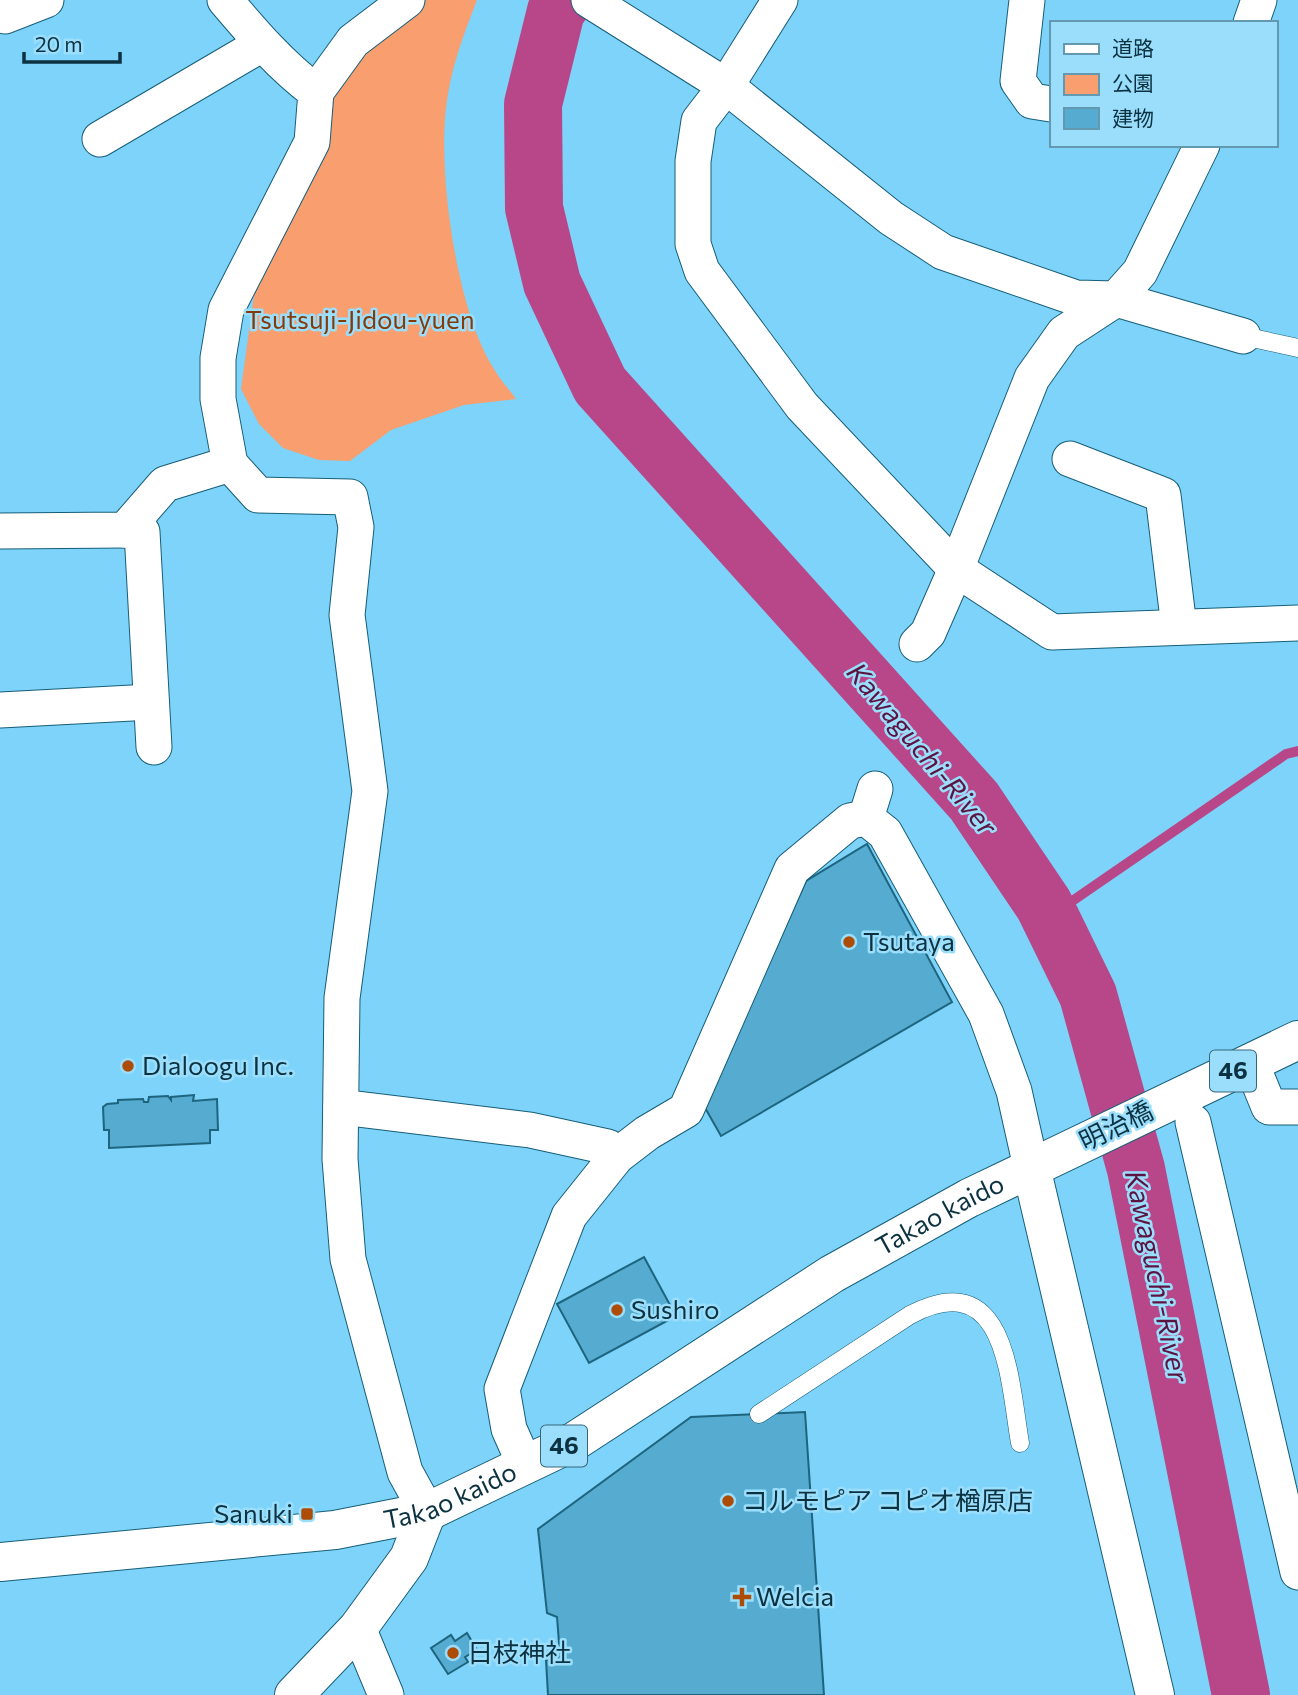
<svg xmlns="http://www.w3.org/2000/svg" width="1298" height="1695" viewBox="0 0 1298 1695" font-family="Commissioner,'Noto Sans JP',sans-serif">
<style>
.green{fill:#f99e6e}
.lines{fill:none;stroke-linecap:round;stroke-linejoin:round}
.stream{stroke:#b74788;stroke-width:10}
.river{stroke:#b74788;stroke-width:58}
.building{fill:#55acd0;stroke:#1e647e;stroke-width:2}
.lane-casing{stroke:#165e78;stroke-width:19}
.street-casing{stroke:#165e78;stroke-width:37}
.secondary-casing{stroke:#165e78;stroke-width:40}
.primary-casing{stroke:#165e78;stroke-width:40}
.lane{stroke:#fff;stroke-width:18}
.street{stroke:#fff;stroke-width:35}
.secondary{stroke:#fff;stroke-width:38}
.primary{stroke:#fff;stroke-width:38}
.poi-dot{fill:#ad4c05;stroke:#9bdefc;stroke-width:2.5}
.labels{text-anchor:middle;stroke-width:5;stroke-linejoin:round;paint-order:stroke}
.shield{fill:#9bdefc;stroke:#376679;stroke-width:2}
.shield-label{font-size:24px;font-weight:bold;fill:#0c3241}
.park-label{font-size:26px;fill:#843b0a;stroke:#9bdefc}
.poi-label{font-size:26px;fill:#0c3241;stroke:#9bdefc;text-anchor:start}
.street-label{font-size:26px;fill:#0c3241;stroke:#9bdefc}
.water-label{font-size:28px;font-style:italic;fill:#5c133f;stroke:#9bdefc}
</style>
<rect width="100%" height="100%" fill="#7dd3f9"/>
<path class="green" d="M388,0H477C463,36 450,70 446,108C438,176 457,312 494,369C500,380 509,389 516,399L464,405L391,430L350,461L319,460L283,448L259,424L241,389L254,295L318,65Z"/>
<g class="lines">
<polyline class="stream" points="1049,917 1286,754 1298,751"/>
<polyline class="river" points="564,0 556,11 533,104 534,208 552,283 600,385 974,801 1044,905 1088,995 1136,1169 1241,1695"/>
</g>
<g class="building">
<polygon points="867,844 952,1002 721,1136 704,1106 806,881"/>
<polygon points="194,1095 193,1101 217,1099 218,1130 210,1130 210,1143 109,1148 109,1130 104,1130 103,1107 107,1104 118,1103 118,1100 143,1099 144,1102 148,1102 149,1097 168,1096 171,1100 171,1097"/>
<polygon points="644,1257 676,1316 589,1363 557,1304"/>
<polygon points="805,1412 824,1695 548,1695 546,1660 560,1656 557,1617 547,1613 538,1529 691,1417"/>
<polygon points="467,1633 477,1650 465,1657 468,1662 448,1674 431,1648 451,1635 455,1641"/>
</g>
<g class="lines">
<g class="lane-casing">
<g id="lane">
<polyline points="1243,336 1298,348"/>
<path d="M759,1414L910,1315C1007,1264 1009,1379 1020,1443"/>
</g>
</g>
<g class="street-casing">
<g id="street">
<path d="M225,0C253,33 281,66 316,92"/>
<polyline points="407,0 353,41 316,92 312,142 226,310 218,358 218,399 230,464 258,495 350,497 356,527 347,615 370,791 342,998 340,1159 348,1259 405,1472 427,1512"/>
<polyline points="589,0 726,86 891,218 943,252 1076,298 1116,299 1243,336"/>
<polyline points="780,0 726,86 699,121 693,161 693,244 702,271 802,406 956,569 1052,632 1298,623"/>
<polyline points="1027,0 1018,81 1032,101 1051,104"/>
<polyline points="5,16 46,0"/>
<polyline points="1251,23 1259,0"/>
<polyline points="100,139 262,44"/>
<polyline points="1070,459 1163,495 1179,627"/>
<polyline points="125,530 142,532 154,747"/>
<polyline points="0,531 125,530 165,484 230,464"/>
<polyline points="917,644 928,633 956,569 1032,378 1064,333 1116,299 1140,272 1202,145"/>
<polyline points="0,710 151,702"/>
<polyline points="866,818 875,789"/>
<polyline points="1251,1063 1269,1107 1298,1107"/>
<polyline points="341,1107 530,1130 608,1147 617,1156"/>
<polyline points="1193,1122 1298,1572"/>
<polyline points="525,1465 509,1429 502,1389 569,1216 617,1156 647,1133 686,1110 792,869 850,821 866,818 885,833 986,1014 1014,1091 1031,1167"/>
<polyline points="358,1628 386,1695"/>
</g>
</g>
<g class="secondary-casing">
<g id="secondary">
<polyline points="1031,1167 1155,1695"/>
<polyline points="294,1695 358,1628 409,1558 427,1512"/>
</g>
</g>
<g class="primary-casing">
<g id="primary">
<path id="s1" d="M0,1562L335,1530L427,1512L575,1441L832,1274L969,1198L1298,1040"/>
</g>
</g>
<use href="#lane" class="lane"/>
<use href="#street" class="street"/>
<use href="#secondary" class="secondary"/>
<use href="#primary" class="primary"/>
</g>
<g class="poi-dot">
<circle cx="849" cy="942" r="7"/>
<circle cx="128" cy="1066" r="7"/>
<circle cx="617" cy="1310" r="7"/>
<circle cx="728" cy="1501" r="7"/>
<rect x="300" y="1507" width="14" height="14" rx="3.5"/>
<path d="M738.5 1586.5h7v7h7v7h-7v7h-7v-7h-7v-7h7z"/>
<circle cx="453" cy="1653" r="7"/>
</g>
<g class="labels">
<g class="shield">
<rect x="1210" y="1050.5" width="46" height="41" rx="5"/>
<rect x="541" y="1425.5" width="46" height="41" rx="5"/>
</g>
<g class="shield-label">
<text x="1233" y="1079">46</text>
<text x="564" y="1454">46</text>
</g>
<g class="park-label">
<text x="360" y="329">Tsutsuji-Jidou-yuen</text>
</g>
<g class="poi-label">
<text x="863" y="951">Tsutaya</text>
<text x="142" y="1075">Dialoogu Inc.</text>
<text x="631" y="1319">Sushiro</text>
<text x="742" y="1510">コルモピア コピオ楢原店</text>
<text x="293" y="1523" text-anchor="end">Sanuki</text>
<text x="756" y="1606">Welcia</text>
<text x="467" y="1662">日枝神社</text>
</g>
<g class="street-label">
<text transform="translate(1116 1126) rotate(-26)" y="9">明治橋</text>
<text dy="9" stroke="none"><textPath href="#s1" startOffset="1024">Takao kaido</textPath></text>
<text dy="9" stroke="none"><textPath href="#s1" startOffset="457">Takao kaido</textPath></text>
</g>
<g class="water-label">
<text transform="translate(922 749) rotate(50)" y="10">Kawaguchi-River</text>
<text transform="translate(1157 1276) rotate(78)" y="10">Kawaguchi-River</text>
</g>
</g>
<rect x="1050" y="21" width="228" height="126" fill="#9bdefc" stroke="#6299b1" stroke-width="2"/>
<rect x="1064" y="44" width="35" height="10" fill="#ffffff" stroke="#6299b1" stroke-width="2"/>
<text x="1112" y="56" font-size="21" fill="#0c3241">道路</text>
<rect x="1064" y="74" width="35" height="21" fill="#f99e6e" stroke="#6299b1" stroke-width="2"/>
<text x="1112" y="91" font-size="21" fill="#0c3241">公園</text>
<rect x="1064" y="108" width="35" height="21" fill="#55acd0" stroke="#6299b1" stroke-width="2"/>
<text x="1112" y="126" font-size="21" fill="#0c3241">建物</text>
<path d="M24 52v10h96v-10" fill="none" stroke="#0c3241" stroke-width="3.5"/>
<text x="35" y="52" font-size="21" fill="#0c3241" stroke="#9bdefc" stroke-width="5" paint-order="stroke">20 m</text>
</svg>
